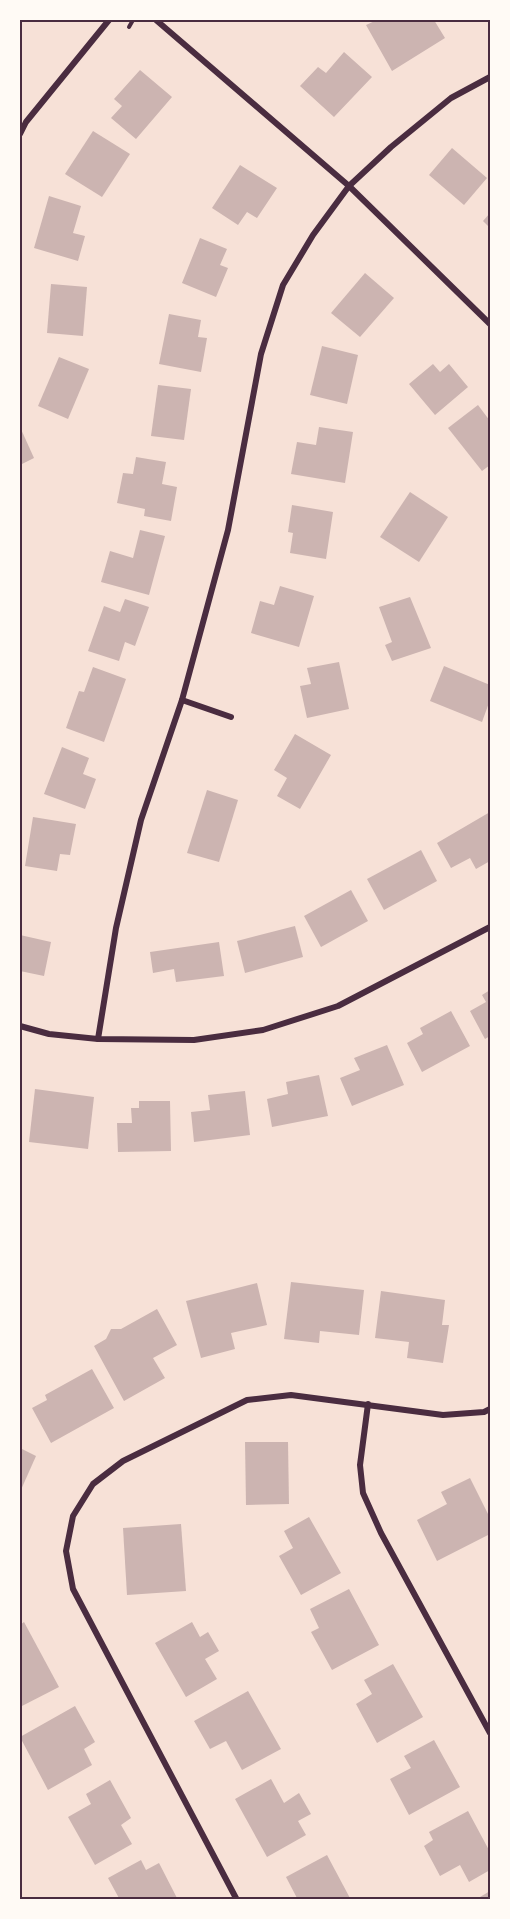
<svg xmlns="http://www.w3.org/2000/svg" width="510" height="1919" viewBox="0 0 510 1919" font-family="Helvetica,sans-serif">
<style>
.building{fill:#ccb4b1}
.lines{fill:none;stroke-linecap:round;stroke-linejoin:round}
.path{stroke:#4a2c40;stroke-width:4}
.minor{stroke:#4a2c40;stroke-width:6}
.neatline{fill:none;stroke:#4a2c40;stroke-width:2}
</style>
<rect width="100%" height="100%" fill="#f7e1d7"/>
<g class="building">
<polygon points="377,20 393,20 394,21 397,20 434,20 445,38 392,71 366,25"/>
<polygon points="344,52 372,77 334,117 300,86 318,67 326,73"/>
<polygon points="140,70 172,97 136,139 111,118 122,106 114,99"/>
<polygon points="93,131 130,154 102,197 65,174"/>
<polygon points="452,148 487,178 464,205 429,175"/>
<polygon points="240,165 277,188 257,218 247,212 238,225 212,208"/>
<polygon points="49,196 81,206 73,233 85,236 78,261 34,248"/>
<polygon points="490,213 490,228 483,221"/>
<polygon points="200,238 227,249 220,265 228,268 216,297 182,283"/>
<polygon points="365,273 394,298 360,337 331,313"/>
<polygon points="51,284 87,287 83,336 47,333"/>
<polygon points="169,314 201,320 198,337 207,338 201,372 159,364"/>
<polygon points="322,346 358,355 347,404 310,395"/>
<polygon points="59,357 89,369 68,419 38,406"/>
<polygon points="433,364 440,372 449,364 468,387 435,415 409,384"/>
<polygon points="158,385 191,389 184,440 151,436"/>
<polygon points="478,405 490,421 490,465 482,471 448,428"/>
<polygon points="20,427 34,458 20,465"/>
<polygon points="319,427 353,432 345,483 291,474 297,442 316,445"/>
<polygon points="136,457 166,462 162,484 177,487 171,521 144,516 145,509 117,503 123,473 133,474"/>
<polygon points="410,492 448,517 419,562 380,537"/>
<polygon points="292,505 333,512 326,559 290,553 293,533 288,532"/>
<polygon points="140,530 165,536 149,595 101,582 110,551 133,558"/>
<polygon points="280,586 314,596 299,647 251,633 260,601 274,605"/>
<polygon points="410,597 431,648 392,661 385,645 392,642 379,607"/>
<polygon points="125,599 149,607 135,646 125,642 119,661 88,651 104,606 120,612"/>
<polygon points="339,662 349,709 307,718 300,686 311,684 307,668"/>
<polygon points="444,666 490,685 490,700 482,722 430,701"/>
<polygon points="93,667 126,679 104,742 66,728 79,691 84,692"/>
<polygon points="295,734 331,755 300,809 277,796 287,778 274,770"/>
<polygon points="62,747 89,758 83,774 96,779 85,809 44,794"/>
<polygon points="207,790 238,800 219,862 187,853"/>
<polygon points="490,812 490,861 476,869 470,858 451,868 437,843"/>
<polygon points="33,817 76,824 70,855 60,854 57,871 25,866"/>
<polygon points="421,850 437,881 384,910 367,879"/>
<polygon points="351,890 368,921 321,947 304,916"/>
<polygon points="295,926 303,957 245,973 237,941"/>
<polygon points="20,935 51,942 44,976 20,971"/>
<polygon points="219,942 224,976 176,982 174,969 153,973 150,952"/>
<polygon points="490,990 490,1036 485,1039 470,1011 486,1002 482,995"/>
<polygon points="451,1011 470,1046 422,1072 407,1043 423,1034 420,1028"/>
<polygon points="387,1045 404,1085 352,1106 340,1078 360,1070 354,1058"/>
<polygon points="319,1075 328,1116 272,1127 267,1099 288,1094 286,1082"/>
<polygon points="35,1089 94,1097 88,1149 29,1142"/>
<polygon points="245,1091 250,1135 194,1142 191,1112 210,1110 208,1095"/>
<polygon points="139,1101 170,1101 171,1151 118,1152 117,1123 132,1123 131,1108 139,1108"/>
<polygon points="291,1282 364,1290 359,1335 320,1331 319,1343 284,1339"/>
<polygon points="257,1283 267,1325 231,1333 235,1349 201,1358 186,1301"/>
<polygon points="381,1291 445,1300 442,1325 449,1325 443,1363 407,1358 409,1342 375,1338"/>
<polygon points="157,1309 177,1345 153,1358 165,1378 124,1401 94,1346 106,1339 111,1329 121,1329"/>
<polygon points="92,1369 114,1408 51,1443 32,1408 47,1400 45,1395"/>
<polygon points="245,1442 288,1442 289,1504 246,1505"/>
<polygon points="20,1448 36,1456 20,1492"/>
<polygon points="470,1478 490,1518 490,1534 437,1561 417,1520 447,1504 441,1492"/>
<polygon points="309,1517 341,1573 301,1595 279,1556 293,1548 284,1531"/>
<polygon points="181,1524 186,1591 127,1595 123,1528"/>
<polygon points="349,1589 379,1645 332,1670 311,1632 319,1628 310,1609"/>
<polygon points="24,1622 59,1687 20,1707 20,1625"/>
<polygon points="192,1622 200,1637 208,1632 219,1651 205,1659 217,1679 186,1697 155,1643"/>
<polygon points="393,1664 423,1717 377,1743 356,1704 372,1694 364,1680"/>
<polygon points="248,1691 281,1749 242,1770 226,1741 210,1749 194,1721"/>
<polygon points="75,1706 95,1742 84,1749 92,1765 48,1790 20,1737"/>
<polygon points="434,1740 460,1787 409,1815 390,1779 411,1768 404,1756"/>
<polygon points="271,1779 284,1803 299,1793 311,1814 298,1821 306,1835 267,1857 235,1799"/>
<polygon points="110,1780 131,1818 121,1825 132,1844 95,1865 68,1817 91,1804 86,1794"/>
<polygon points="468,1811 490,1852 490,1870 469,1882 460,1865 440,1876 424,1846 433,1840 429,1832"/>
<polygon points="327,1855 351,1900 298,1900 286,1877"/>
<polygon points="141,1860 146,1870 159,1863 178,1900 120,1900 108,1878"/>
<polygon points="490,1891 490,1900 475,1900"/>
</g>
<g class="lines">
<polyline class="path" points="129,27 133,20"/>
<g class="minor">
<polyline points="156,20 349,186 490,324"/>
<polyline points="20,134 26,122 109,20"/>
<polyline points="182,700 231,717"/>
<polyline points="20,1026 49,1034 98,1039 194,1040 263,1030 338,1006 490,927"/>
<polyline points="98,1039 116,928 141,820 182,700 228,530 261,354 283,285 313,235 349,186 391,147 451,98 490,77"/>
<polyline points="368,1404 360,1465 363,1493 381,1533 490,1733"/>
<polyline points="237,1900 73,1589 66,1551 73,1516 93,1484 123,1461 247,1400 291,1395 443,1415 484,1412 490,1409"/>
</g>
</g>
<rect width="510" height="1919" fill="none" stroke="#fffaf5" stroke-width="42"/>
<rect x="21" y="21" width="468" height="1877" class="neatline"/>
</svg>
